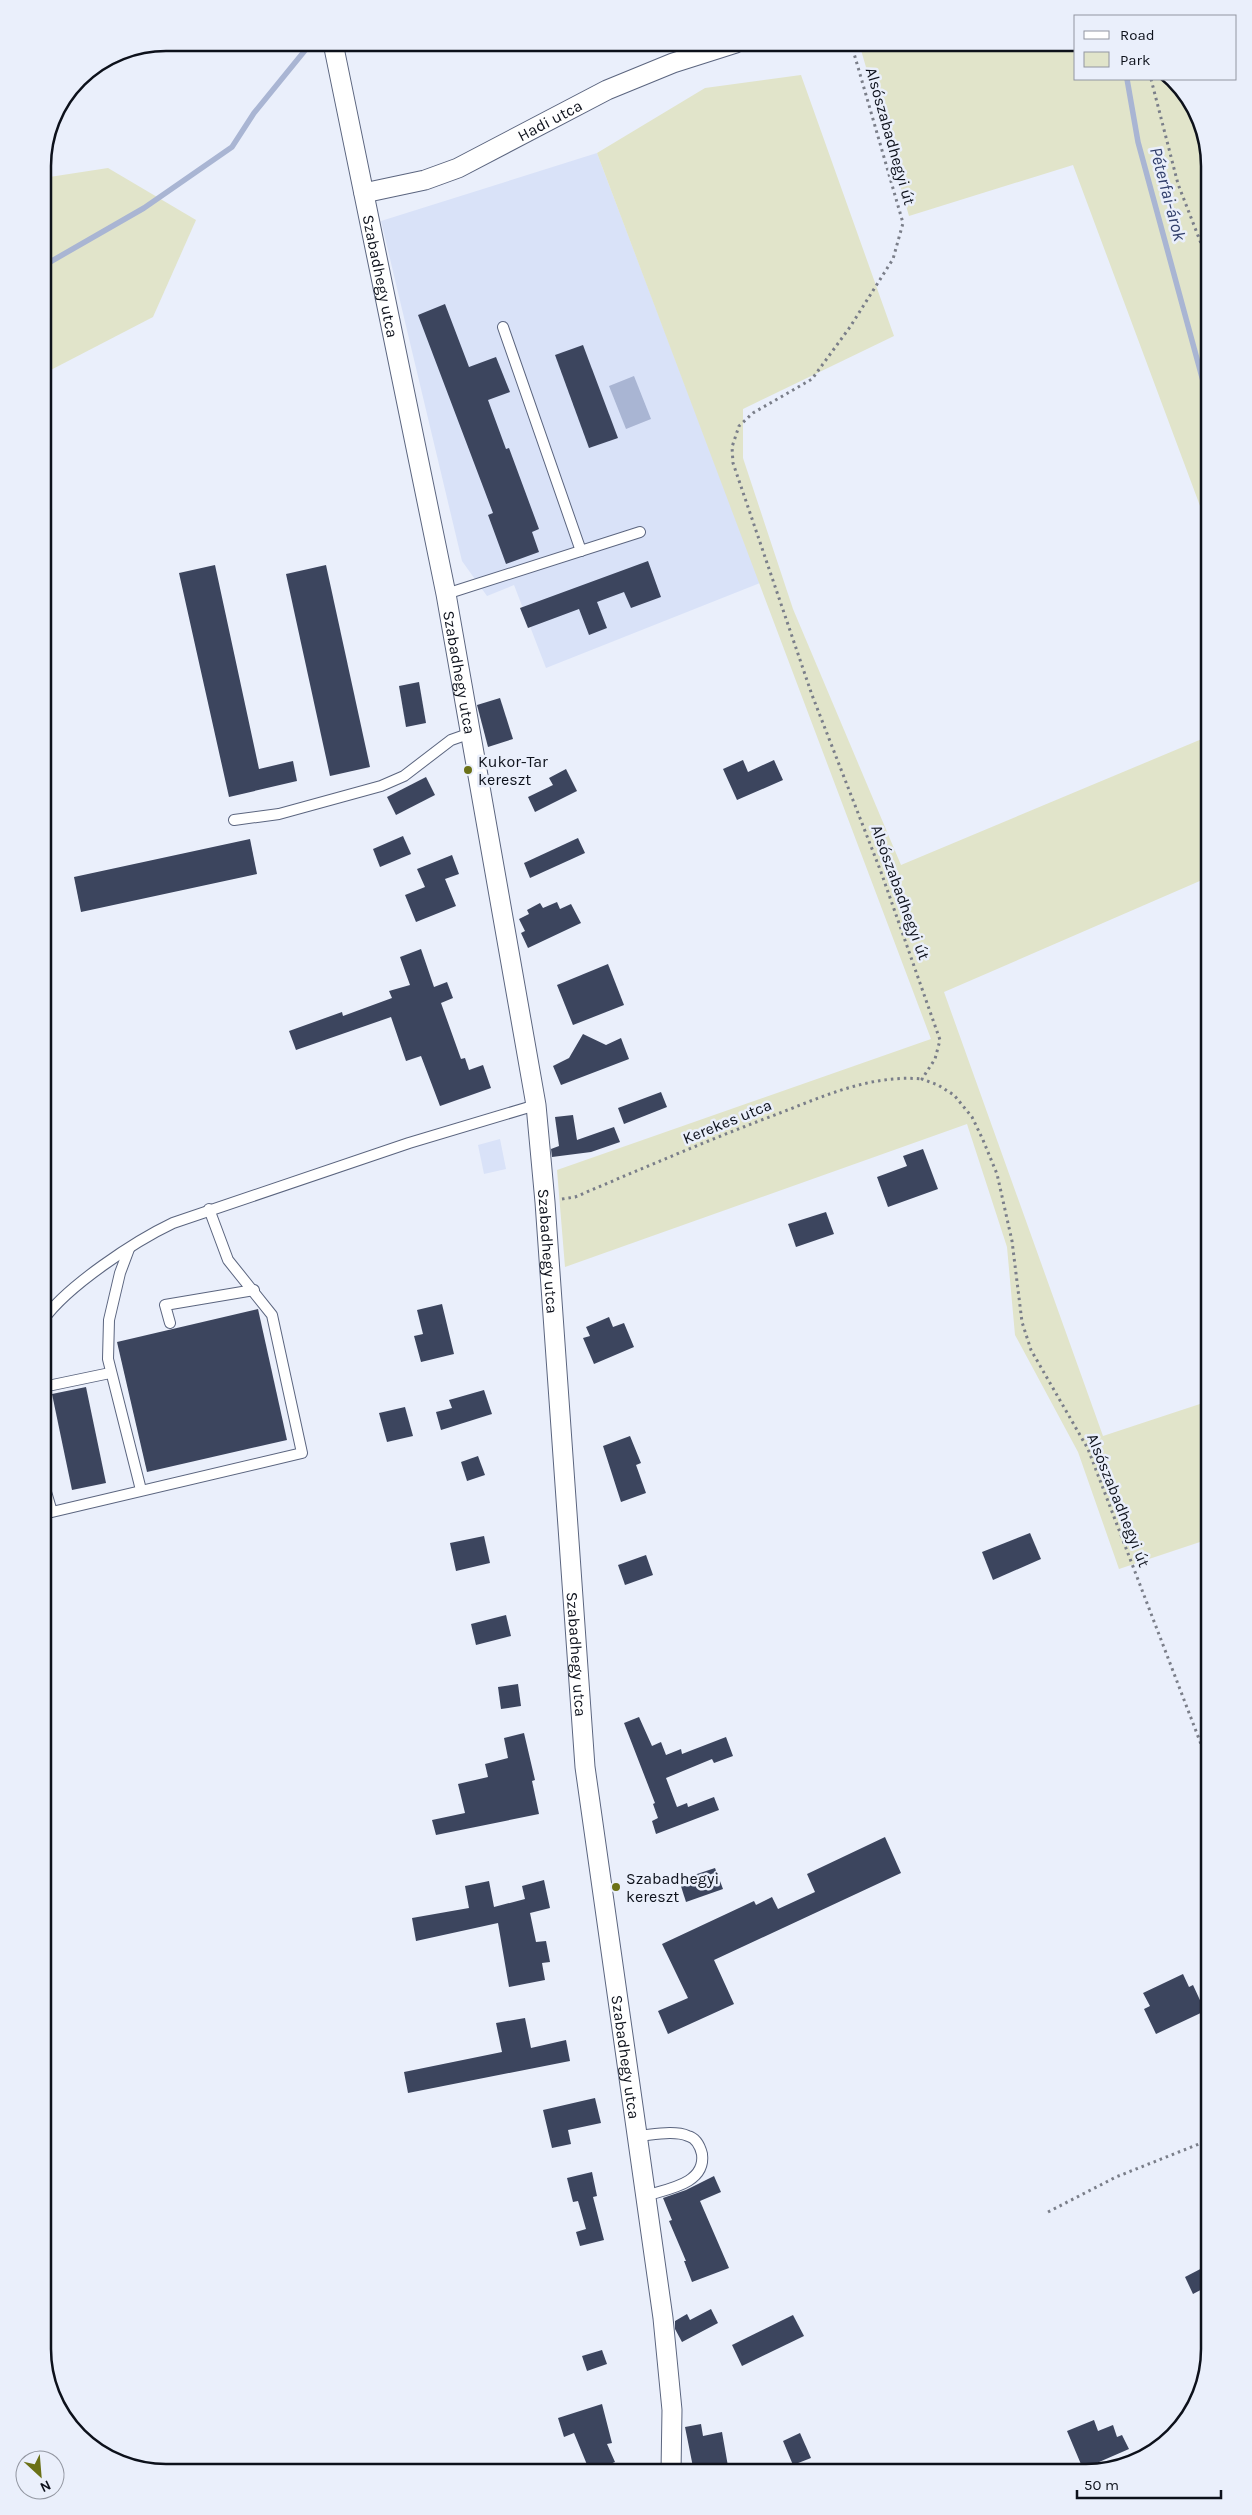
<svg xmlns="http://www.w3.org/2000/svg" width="1252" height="2515" viewBox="0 0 1252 2515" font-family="Karla,sans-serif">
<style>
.built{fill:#d9e2f8}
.green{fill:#e1e4ca}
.water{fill:#a9b5d3}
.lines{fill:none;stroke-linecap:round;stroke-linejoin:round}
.stream{stroke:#a9b5d3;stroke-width:5.5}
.building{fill:#3c455e}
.service-casing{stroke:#5b657f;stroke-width:12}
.minor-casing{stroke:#5b657f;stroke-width:21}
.path{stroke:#7a7e89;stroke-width:3;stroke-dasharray:2.5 4;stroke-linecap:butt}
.service{stroke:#fff;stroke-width:10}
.minor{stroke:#fff;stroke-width:19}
.poi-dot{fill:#6b7117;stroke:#eaeffb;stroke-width:2}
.labels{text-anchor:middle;stroke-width:5;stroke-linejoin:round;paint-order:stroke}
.street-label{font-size:16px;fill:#0d111b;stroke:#eaeffb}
.poi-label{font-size:16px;fill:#0d111b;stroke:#eaeffb;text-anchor:start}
.water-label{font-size:18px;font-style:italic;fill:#33416c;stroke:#eaeffb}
.rim{fill:none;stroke:#0d111b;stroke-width:2.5}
</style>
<rect width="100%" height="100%" fill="#eaeffb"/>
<g class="built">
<polygon points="597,153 760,583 546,668 514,585 487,596 462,561 381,221"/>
<polygon points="500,1139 506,1169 484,1174 478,1145"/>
</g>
<g class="green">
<polygon points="859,43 1076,43 1076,79 1169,79 1200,119 1209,166 1209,530 1073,165 909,216"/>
<polygon points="801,75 894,336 743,409 743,458 793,609 901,865 1209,736 1209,877 944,992 1103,1436 1209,1401 1209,1539 1119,1569 1078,1452 1015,1335 1007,1247 967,1124 565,1267 557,1170 931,1039 597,153 705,88"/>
<polygon points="108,168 196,220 153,317 43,374 43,178"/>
</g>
<polygon class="water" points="634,376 651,419 626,429 609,386"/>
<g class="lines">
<g class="stream">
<polyline points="1127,79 1138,142 1209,403"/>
<polyline points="43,266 144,208 232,147 254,113 311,43"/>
</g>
</g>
<g class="building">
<polygon points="445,304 469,367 496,357 510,392 488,400 506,449 509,448 539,529 532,532 539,552 506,564 488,515 493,513 418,315"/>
<polygon points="583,345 618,438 589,448 555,355"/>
<polygon points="648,561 661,597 631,608 624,592 597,602 607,628 589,635 579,609 528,628 520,608"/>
<polygon points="215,565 259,769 293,761 297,781 229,797 179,573"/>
<polygon points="326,565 370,767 330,776 286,574"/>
<polygon points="419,682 426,723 406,727 399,686"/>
<polygon points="500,698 513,739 488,747 477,705"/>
<polygon points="743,760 748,772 774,760 783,780 737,800 723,769"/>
<polygon points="566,769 577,791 535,812 528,797 553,785 549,778"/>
<polygon points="426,777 435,795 396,815 387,797"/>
<polygon points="403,836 411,854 380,867 373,849"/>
<polygon points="578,838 585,853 530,878 524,863"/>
<polygon points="250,839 257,874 81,912 74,877"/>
<polygon points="452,855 459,874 445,879 456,906 416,922 405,895 425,887 417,869"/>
<polygon points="557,902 560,909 571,904 581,923 528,948 521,933 525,931 519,919 529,914 527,910 540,903 543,908"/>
<polygon points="421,949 434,987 447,982 453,998 441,1003 461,1059 465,1058 469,1070 483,1065 491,1088 440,1106 421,1056 406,1061 391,1017 296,1050 289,1031 342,1012 343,1016 392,998 389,991 410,985 400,957"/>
<polygon points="608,964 624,1005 573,1025 557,985"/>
<polygon points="583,1034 606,1045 621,1038 629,1059 561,1085 553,1066 569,1058"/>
<polygon points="661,1092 667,1107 624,1124 618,1108"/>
<polygon points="573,1115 577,1140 614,1127 620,1142 591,1152 552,1157 551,1149 559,1146 555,1117"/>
<polygon points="923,1149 938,1189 888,1207 877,1177 907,1166 903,1156"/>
<polygon points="826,1212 834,1234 796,1247 788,1224"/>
<polygon points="442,1304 454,1354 421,1362 414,1336 423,1334 417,1310"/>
<polygon points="258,1309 287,1440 147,1472 117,1342"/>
<polygon points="609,1317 613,1327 624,1323 634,1347 594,1364 583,1338 590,1336 586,1327"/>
<polygon points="86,1387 106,1483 72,1490 52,1394"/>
<polygon points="484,1390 492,1414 441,1430 436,1412 452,1408 449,1400"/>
<polygon points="405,1407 413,1436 387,1442 379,1413"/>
<polygon points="630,1436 641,1463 636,1465 646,1493 621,1502 603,1446"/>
<polygon points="478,1456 485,1475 467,1481 461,1462"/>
<polygon points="1030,1533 1041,1559 993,1580 982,1552"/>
<polygon points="484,1536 490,1563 456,1571 450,1543"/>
<polygon points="646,1555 653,1575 625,1585 618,1565"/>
<polygon points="506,1615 511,1636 476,1645 471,1624"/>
<polygon points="518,1684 521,1706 501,1709 498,1687"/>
<polygon points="639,1717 652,1746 661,1742 666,1755 681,1749 682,1754 726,1737 733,1756 714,1763 712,1759 666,1778 677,1807 687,1803 688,1807 714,1797 719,1810 656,1834 652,1821 658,1818 653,1804 655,1803 624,1723"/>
<polygon points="524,1733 535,1780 532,1781 539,1814 436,1835 432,1820 465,1813 458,1784 488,1777 485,1764 508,1758 504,1738"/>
<polygon points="885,1837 901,1873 714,1960 734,2004 668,2034 658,2011 688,1998 662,1944 754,1901 756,1905 772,1897 778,1909 815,1892 807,1874"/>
<polygon points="715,1868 723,1889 686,1902 679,1880"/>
<polygon points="544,1880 550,1908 530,1913 536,1942 546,1941 550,1962 542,1963 545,1980 509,1987 498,1923 416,1941 412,1918 469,1908 465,1886 489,1881 494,1907 525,1899 522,1886"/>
<polygon points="1183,1974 1189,1987 1193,1985 1205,2011 1156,2034 1144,2009 1150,2006 1143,1993"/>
<polygon points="525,2018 531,2048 566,2040 570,2061 408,2093 404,2072 502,2052 496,2023"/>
<polygon points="595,2098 601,2123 568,2130 571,2144 552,2148 543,2110"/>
<polygon points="592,2172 597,2196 593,2197 604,2240 580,2246 576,2232 586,2229 578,2201 573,2202 567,2178"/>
<polygon points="714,2176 721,2192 700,2201 729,2268 692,2282 684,2261 686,2261 669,2221 672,2220 663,2198 686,2190"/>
<polygon points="1210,2264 1210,2285 1193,2294 1185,2277"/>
<polygon points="711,2309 718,2323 682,2342 675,2329 675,2321 687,2314 690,2320"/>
<polygon points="793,2315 804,2336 742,2366 732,2345"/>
<polygon points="602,2350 607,2364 587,2371 582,2356"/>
<polygon points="602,2404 612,2443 607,2444 615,2462 590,2472 574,2433 564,2437 558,2418"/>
<polygon points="1094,2420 1098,2431 1113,2425 1117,2437 1122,2435 1129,2449 1083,2469 1067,2431"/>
<polygon points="701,2424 703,2436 722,2432 729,2472 694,2472 685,2427"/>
<polygon points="800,2433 811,2458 793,2465 783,2441"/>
</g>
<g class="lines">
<g class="service-casing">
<g id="service">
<polyline points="503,327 581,551"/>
<polyline points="446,594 640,532"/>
<polyline points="234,820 279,814 381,786 404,776 451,740 471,733"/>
<polyline points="129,1249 120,1273 109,1320 108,1359 141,1490"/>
<path d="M43,1320C67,1286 135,1241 173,1223L409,1143L536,1105"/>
<polyline points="170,1323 165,1305 254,1290"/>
<polyline points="43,1387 110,1373"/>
<polyline points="43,1482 52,1512 302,1453 272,1315 228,1260 209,1209"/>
<path d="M637,2136C652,2135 674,2130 688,2136C696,2138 700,2146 702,2154C706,2184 667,2189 645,2196"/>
</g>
</g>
<g class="minor-casing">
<g id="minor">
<path id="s1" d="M333,43L446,594L536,1105L545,1202L585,1767L663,2318L672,2410L671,2472"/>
<path id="s2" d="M364,193L425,180L458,168L607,90L673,63L736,43"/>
</g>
</g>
<g class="path">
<polyline points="851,43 903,223 893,259 850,327 812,379 753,413 739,426 732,447 733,463 812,695 881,872 940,1040 935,1059 922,1079 938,1085 954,1095 972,1117 983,1140 997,1174 1012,1241 1022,1322 1031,1350 1088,1449 1209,1765"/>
<polyline points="1151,79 1178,184 1209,264"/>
<path d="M562,1199L575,1197C641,1169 706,1141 772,1116C820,1098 869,1074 922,1079"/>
<polyline points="1048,2212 1116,2177 1209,2140"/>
</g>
<use href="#service" class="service"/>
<use href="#minor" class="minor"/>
</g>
<g class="poi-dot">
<circle cx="468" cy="770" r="5"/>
<circle cx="616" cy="1887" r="5"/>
</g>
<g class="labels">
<g class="street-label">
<text dy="6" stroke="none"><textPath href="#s2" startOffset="201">Hadi utca</textPath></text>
<text transform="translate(891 136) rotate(74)" y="6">Alsószabadhegyi út</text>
<text dy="6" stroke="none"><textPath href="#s1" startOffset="238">Szabadhegy utca</textPath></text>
<text dy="6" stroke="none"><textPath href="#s1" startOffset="642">Szabadhegy utca</textPath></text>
<text transform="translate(901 892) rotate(70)" y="6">Alsószabadhegyi út</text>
<text transform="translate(727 1121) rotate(-22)" y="6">Kerekes utca</text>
<text dy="6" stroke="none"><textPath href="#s1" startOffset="1228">Szabadhegy utca</textPath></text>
<text transform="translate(1119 1500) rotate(68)" y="6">Alsószabadhegyi út</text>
<text dy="6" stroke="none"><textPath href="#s1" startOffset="1632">Szabadhegy utca</textPath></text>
<text dy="6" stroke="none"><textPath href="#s1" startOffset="2038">Szabadhegy utca</textPath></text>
</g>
<g class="poi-label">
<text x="478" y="767">Kukor-Tar<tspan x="478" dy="18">kereszt</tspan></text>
<text x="626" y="1884">Szabadhegyi<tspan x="626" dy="18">kereszt</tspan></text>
</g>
<g class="water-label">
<text transform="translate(1168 194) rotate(75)" y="6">Péterfai-árok</text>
</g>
</g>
<path d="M0 0H1252V2515H0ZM166 51H1086A115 115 0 0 1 1201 166V2349A115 115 0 0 1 1086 2464H166A115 115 0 0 1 51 2349V166A115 115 0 0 1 166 51Z" fill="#eaeffb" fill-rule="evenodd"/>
<path class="rim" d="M166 51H1086A115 115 0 0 1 1201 166V2349A115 115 0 0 1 1086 2464H166A115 115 0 0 1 51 2349V166A115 115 0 0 1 166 51Z"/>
<rect x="1074" y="15" width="162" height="65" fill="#eaeffb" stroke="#9296a1"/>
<rect x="1084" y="31" width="25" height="8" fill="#ffffff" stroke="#9296a1"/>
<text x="1120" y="40" font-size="15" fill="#0d111b">Road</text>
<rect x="1084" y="52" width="25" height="15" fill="#e1e4ca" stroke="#9296a1"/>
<text x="1120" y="65" font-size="15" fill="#0d111b">Park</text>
<g transform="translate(40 2475) rotate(154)"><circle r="24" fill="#eaeffb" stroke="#9296a1"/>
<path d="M0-4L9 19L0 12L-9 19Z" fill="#6b7117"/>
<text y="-8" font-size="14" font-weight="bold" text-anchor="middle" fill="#0d111b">N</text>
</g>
<path d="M1077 2490v8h144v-8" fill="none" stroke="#0d111b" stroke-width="2.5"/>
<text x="1084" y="2490" font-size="15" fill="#0d111b" stroke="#eaeffb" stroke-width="4" paint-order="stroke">50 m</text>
</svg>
